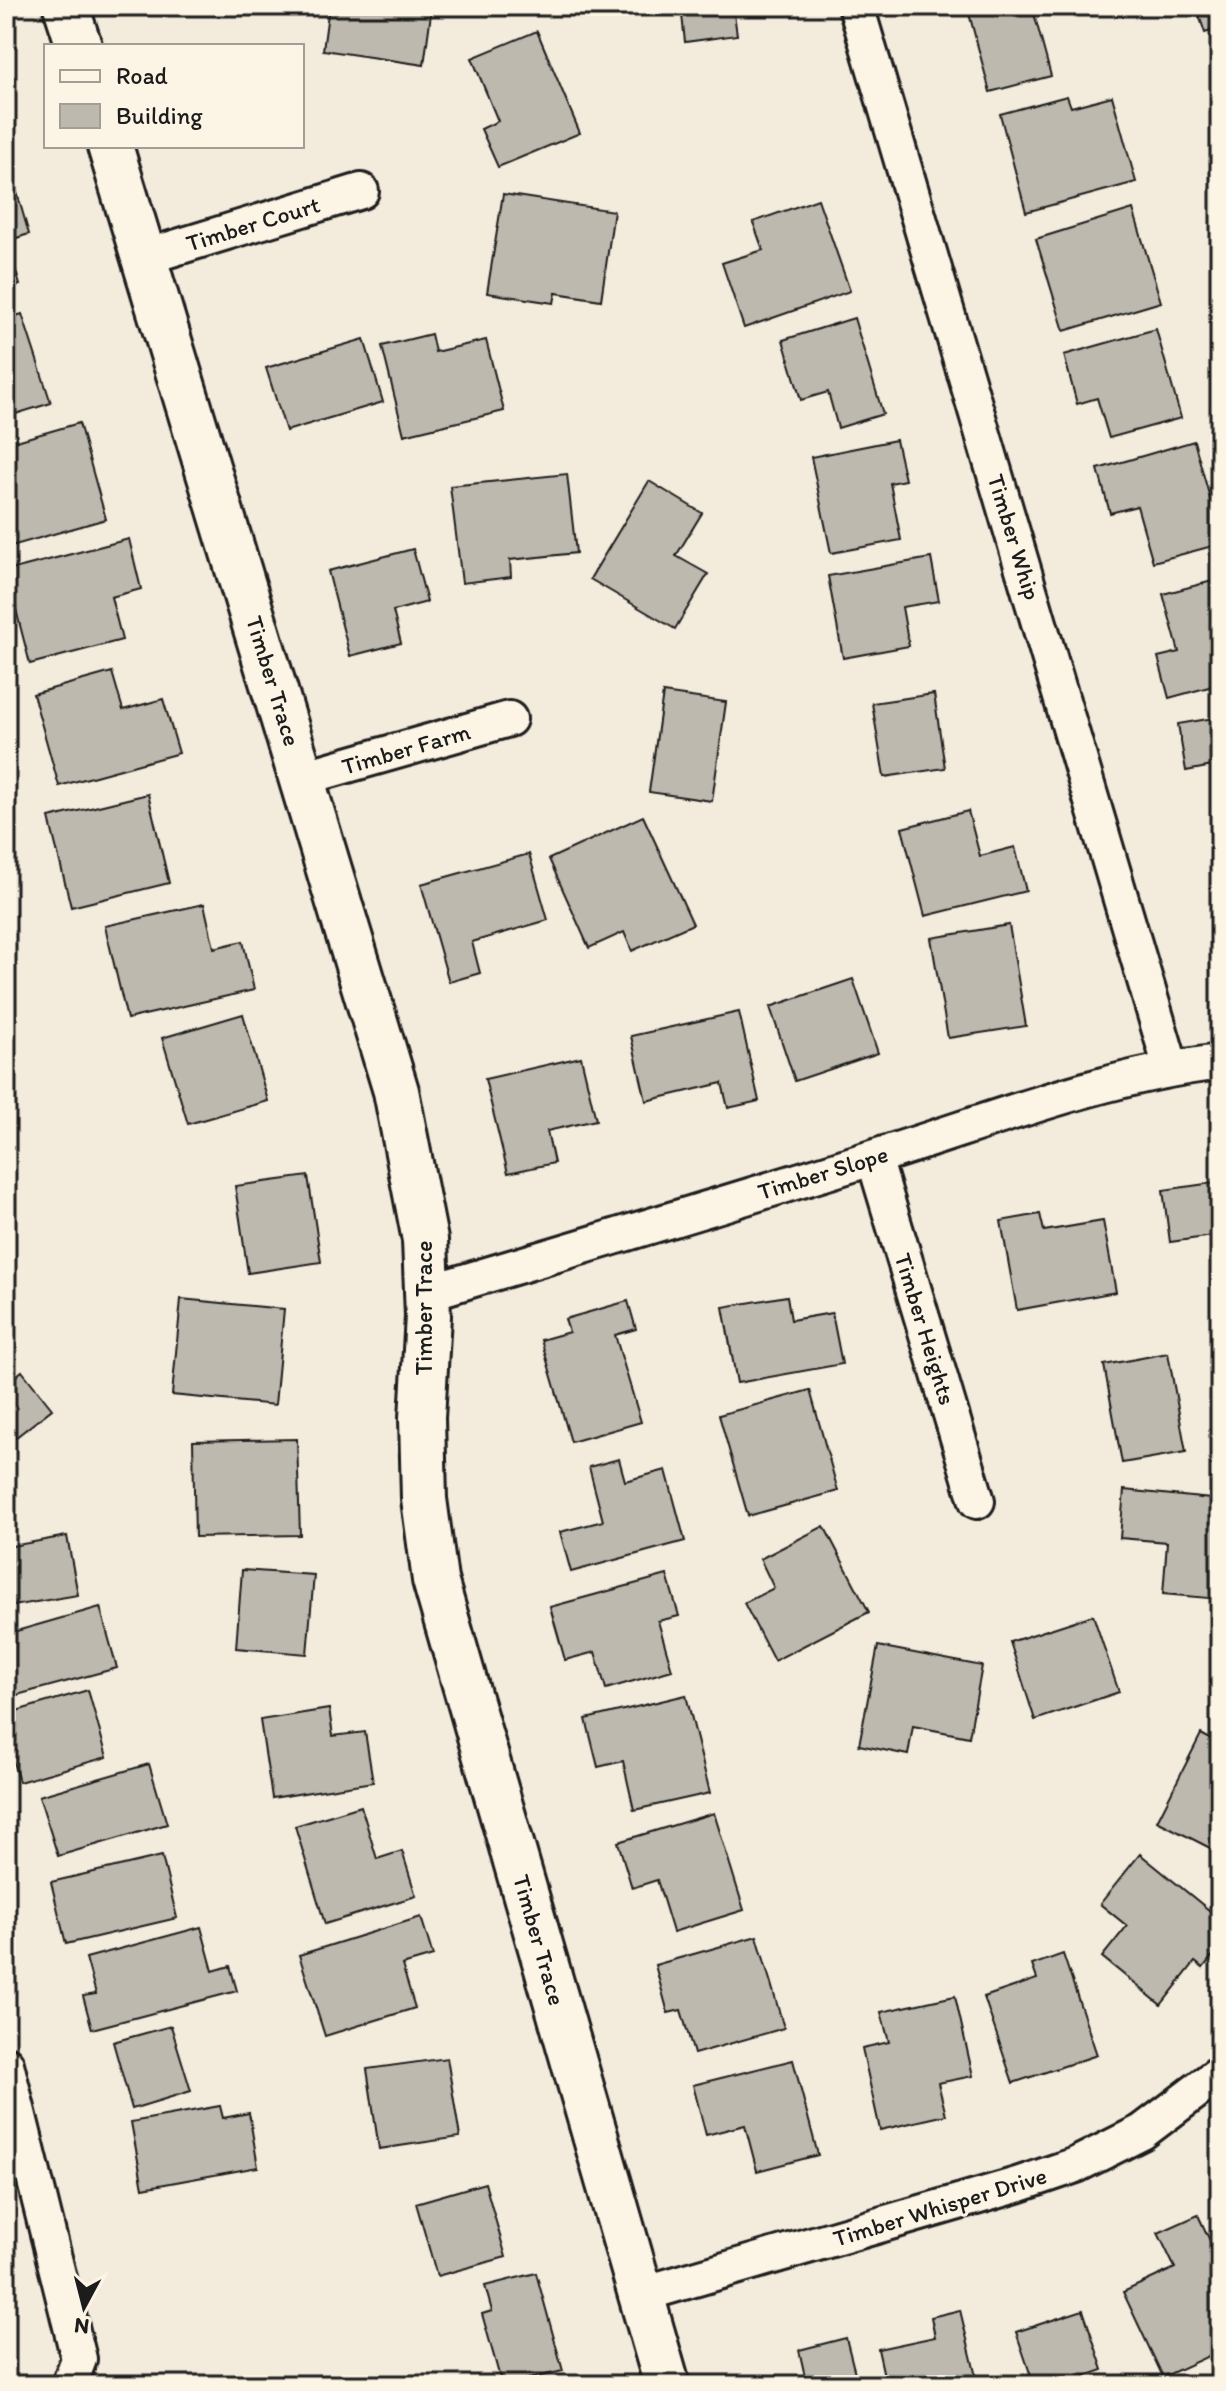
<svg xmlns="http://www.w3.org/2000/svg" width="1226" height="2391" viewBox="0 0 1226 2391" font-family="Itim,sans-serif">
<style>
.building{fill:#beb9ae;stroke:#1c1c1c;stroke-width:2}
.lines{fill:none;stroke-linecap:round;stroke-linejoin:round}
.street-casing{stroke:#1c1c1c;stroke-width:40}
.secondary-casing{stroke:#1c1c1c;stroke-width:50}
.street{stroke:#fcf5e5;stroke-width:34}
.secondary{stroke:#fcf5e5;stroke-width:44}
.labels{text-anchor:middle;stroke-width:6;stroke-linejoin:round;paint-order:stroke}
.street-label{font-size:24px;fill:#1c1c1c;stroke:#fcf5e5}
</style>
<rect width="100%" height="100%" fill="#f3ecdd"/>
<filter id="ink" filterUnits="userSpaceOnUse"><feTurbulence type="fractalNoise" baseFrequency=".0125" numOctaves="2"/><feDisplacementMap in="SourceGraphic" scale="16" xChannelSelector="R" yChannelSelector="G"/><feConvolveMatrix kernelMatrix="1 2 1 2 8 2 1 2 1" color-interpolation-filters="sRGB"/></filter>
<g filter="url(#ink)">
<g class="building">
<polygon points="329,6 432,6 424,65 323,50"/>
<polygon points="681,6 733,6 737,35 685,42"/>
<polygon points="967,6 1032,6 1051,76 990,92"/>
<polygon points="1196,6 1220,6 1220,28 1205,33"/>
<polygon points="537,31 580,133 498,167 481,129 498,121 472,58"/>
<polygon points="1067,96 1071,107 1112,96 1136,182 1026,212 1000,114"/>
<polygon points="15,186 29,234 7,241 20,285 6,289 6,189"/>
<polygon points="503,194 614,211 601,300 556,293 554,303 487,293"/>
<polygon points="818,199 850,291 744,328 722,263 763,250 753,222"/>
<polygon points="1133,209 1161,302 1064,331 1036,239"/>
<polygon points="22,314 51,403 6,417 6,319"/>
<polygon points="854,318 883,414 838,428 828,392 801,400 783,340"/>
<polygon points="1156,329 1181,418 1109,438 1097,398 1077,404 1064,355"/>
<polygon points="431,334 435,352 486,340 504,411 404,435 382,346"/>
<polygon points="364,339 383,402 286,431 266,368"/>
<polygon points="79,423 106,519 8,547 6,444"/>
<polygon points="896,440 905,480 890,483 901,540 831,553 811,457"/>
<polygon points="1194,441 1220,534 1220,544 1153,562 1137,506 1110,513 1098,469"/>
<polygon points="567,474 576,553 510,560 511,577 462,583 450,486"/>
<polygon points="649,481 702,513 676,556 708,574 675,629 590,579"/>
<polygon points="129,539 141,589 111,597 122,640 30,664 6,571"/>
<polygon points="413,549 427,602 393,611 401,643 350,656 328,571"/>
<polygon points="931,558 939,601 902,607 909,646 843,658 828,576"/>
<polygon points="1220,579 1220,684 1169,698 1158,657 1179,652 1163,594"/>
<polygon points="112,672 123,710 163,699 179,753 59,786 33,694"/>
<polygon points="663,693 726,702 712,801 649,792"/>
<polygon points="934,694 945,768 884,777 872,703"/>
<polygon points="1220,717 1220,778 1218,765 1186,771 1178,724"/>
<polygon points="148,794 169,883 71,907 49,818"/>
<polygon points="968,811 980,856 1015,847 1026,891 925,916 902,828"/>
<polygon points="643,816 693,924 632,951 624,932 589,948 549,859"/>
<polygon points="529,854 548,920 472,942 480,973 449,982 421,884"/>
<polygon points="204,904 214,948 243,941 254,990 127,1019 105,926"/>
<polygon points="1009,925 1026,1026 948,1038 931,938"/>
<polygon points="853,979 878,1053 795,1081 770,1007"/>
<polygon points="739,1012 759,1101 728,1108 722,1083 646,1101 631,1036"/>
<polygon points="243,1014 268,1101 188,1124 162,1038"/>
<polygon points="581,1057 596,1120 547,1131 554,1163 508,1173 485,1079"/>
<polygon points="308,1176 321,1262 248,1273 235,1186"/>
<polygon points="1220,1182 1220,1235 1170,1242 1163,1190"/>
<polygon points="1040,1214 1044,1231 1103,1221 1116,1292 1017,1310 1001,1221"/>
<polygon points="787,1296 791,1320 832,1313 842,1364 737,1383 723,1307"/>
<polygon points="181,1299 284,1309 275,1405 172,1395"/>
<polygon points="628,1301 636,1329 615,1335 641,1422 571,1442 541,1340 569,1332 565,1319"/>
<polygon points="1168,1353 1186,1452 1122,1463 1104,1365"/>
<polygon points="22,1371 52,1409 6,1445 6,1384"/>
<polygon points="810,1390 838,1491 748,1516 719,1415"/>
<polygon points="297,1439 300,1535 195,1537 193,1441"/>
<polygon points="619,1459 625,1481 666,1470 685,1541 571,1572 560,1532 603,1521 589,1467"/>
<polygon points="1124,1490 1220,1500 1220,1599 1163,1594 1167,1542 1120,1538"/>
<polygon points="824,1526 869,1612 774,1661 744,1603 774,1588 760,1559"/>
<polygon points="67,1536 78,1595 6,1607 6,1547"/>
<polygon points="242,1570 314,1575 307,1654 236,1648"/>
<polygon points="667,1575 679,1616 658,1621 672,1670 606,1689 595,1652 565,1660 550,1607"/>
<polygon points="100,1607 117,1668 6,1698 6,1634"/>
<polygon points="1093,1615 1119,1692 1035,1720 1010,1642"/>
<polygon points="878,1646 982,1666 969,1737 913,1726 908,1755 859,1745"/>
<polygon points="88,1690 107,1757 19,1782 6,1738 6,1714"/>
<polygon points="686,1695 710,1793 634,1810 623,1761 598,1767 586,1719"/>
<polygon points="329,1709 333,1736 365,1732 373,1782 272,1798 260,1720"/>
<polygon points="1201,1734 1220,1744 1220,1853 1157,1821"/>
<polygon points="149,1764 167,1824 58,1856 39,1796"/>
<polygon points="361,1806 377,1859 402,1851 416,1896 325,1924 295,1826"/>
<polygon points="714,1813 744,1910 673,1932 657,1880 632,1888 618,1842"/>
<polygon points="1140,1854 1220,1919 1220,1947 1203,1968 1195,1962 1161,2005 1102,1957 1127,1926 1100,1904"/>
<polygon points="162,1856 177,1918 66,1944 51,1882"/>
<polygon points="421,1917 433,1956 402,1965 415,2008 325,2036 299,1955"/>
<polygon points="201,1927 213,1971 230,1966 237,1991 92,2029 83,1996 96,1994 86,1958"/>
<polygon points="757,1936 784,2028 694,2054 681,2010 668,2013 655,1965"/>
<polygon points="1063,1954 1097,2055 1013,2083 984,1997 1037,1979 1032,1965"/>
<polygon points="955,1996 973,2076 938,2083 946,2115 880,2130 862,2048 889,2042 881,2012"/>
<polygon points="171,2026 191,2091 132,2109 113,2042"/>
<polygon points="447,2058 460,2137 379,2149 367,2069"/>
<polygon points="793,2060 818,2155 757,2171 745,2125 706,2135 693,2085"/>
<polygon points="220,2106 223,2118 249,2113 258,2167 143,2188 131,2122"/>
<polygon points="485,2183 506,2257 437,2276 416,2203"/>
<polygon points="1198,2215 1220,2262 1220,2359 1217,2352 1163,2377 1123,2292 1175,2268 1158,2233"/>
<polygon points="536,2273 563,2371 502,2385 482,2314 492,2311 485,2286"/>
<polygon points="960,2310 978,2385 886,2385 878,2349 935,2337 931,2317"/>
<polygon points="1083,2310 1103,2370 1060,2385 1034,2385 1016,2332"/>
<polygon points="846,2338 858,2385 807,2385 799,2350"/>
</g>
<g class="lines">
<g class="street-casing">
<g id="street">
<polyline points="856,6 1171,1068"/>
<polyline points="145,257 361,191"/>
<polyline points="302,778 509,719"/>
<polyline points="874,1158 977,1501"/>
<path d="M427,1293C577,1248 726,1204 875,1157C988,1122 1102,1076 1220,1062"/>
<polyline points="6,2064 79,2359 69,2385"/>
<polyline points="639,2295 1017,2185 1076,2165 1142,2132 1220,2073"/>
</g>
</g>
<g class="secondary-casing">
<g id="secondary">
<polyline points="66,6 79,46"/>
<polyline points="110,146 396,1091 425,1240 428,1316 422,1418 424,1499 435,1580 667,2385"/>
</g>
</g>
<use href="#street" class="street"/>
<use href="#secondary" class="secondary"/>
</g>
</g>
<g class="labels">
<g class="street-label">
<text transform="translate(253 224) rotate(-17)" y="8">Timber Court</text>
<text transform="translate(1014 537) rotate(73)" y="8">Timber Whip</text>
<text transform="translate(273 681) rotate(73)" y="8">Timber Trace</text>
<text transform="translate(406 749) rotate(-16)" y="8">Timber Farm</text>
<text transform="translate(823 1173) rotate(-17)" y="8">Timber Slope</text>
<text transform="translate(424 1308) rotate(-90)" y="8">Timber Trace</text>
<text transform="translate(925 1329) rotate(73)" y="8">Timber Heights</text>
<text transform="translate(539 1940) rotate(74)" y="8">Timber Trace</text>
<text transform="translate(940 2207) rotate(-17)" y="8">Timber Whisper Drive</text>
</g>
</g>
<rect width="1226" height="2391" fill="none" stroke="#fcf5e5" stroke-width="32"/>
<rect x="16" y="16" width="1194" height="2359" fill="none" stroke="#1c1c1c" stroke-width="3" filter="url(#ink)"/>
<rect x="44" y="44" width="260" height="104" fill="#fcf5e5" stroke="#a29e95" stroke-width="2"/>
<rect x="60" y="70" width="40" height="12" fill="#fcf5e5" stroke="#a29e95" stroke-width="2"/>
<text x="116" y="84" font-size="24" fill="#1c1c1c">Road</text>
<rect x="60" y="104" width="40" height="24" fill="#beb9ae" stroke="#a29e95" stroke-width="2"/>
<text x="116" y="124" font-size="24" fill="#1c1c1c">Building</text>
<g transform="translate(84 2307) rotate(187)" stroke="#fcf5e5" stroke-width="6" paint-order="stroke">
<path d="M0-6L14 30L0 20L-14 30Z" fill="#1c1c1c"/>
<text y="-12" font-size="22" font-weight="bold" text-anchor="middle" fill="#1c1c1c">N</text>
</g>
</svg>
